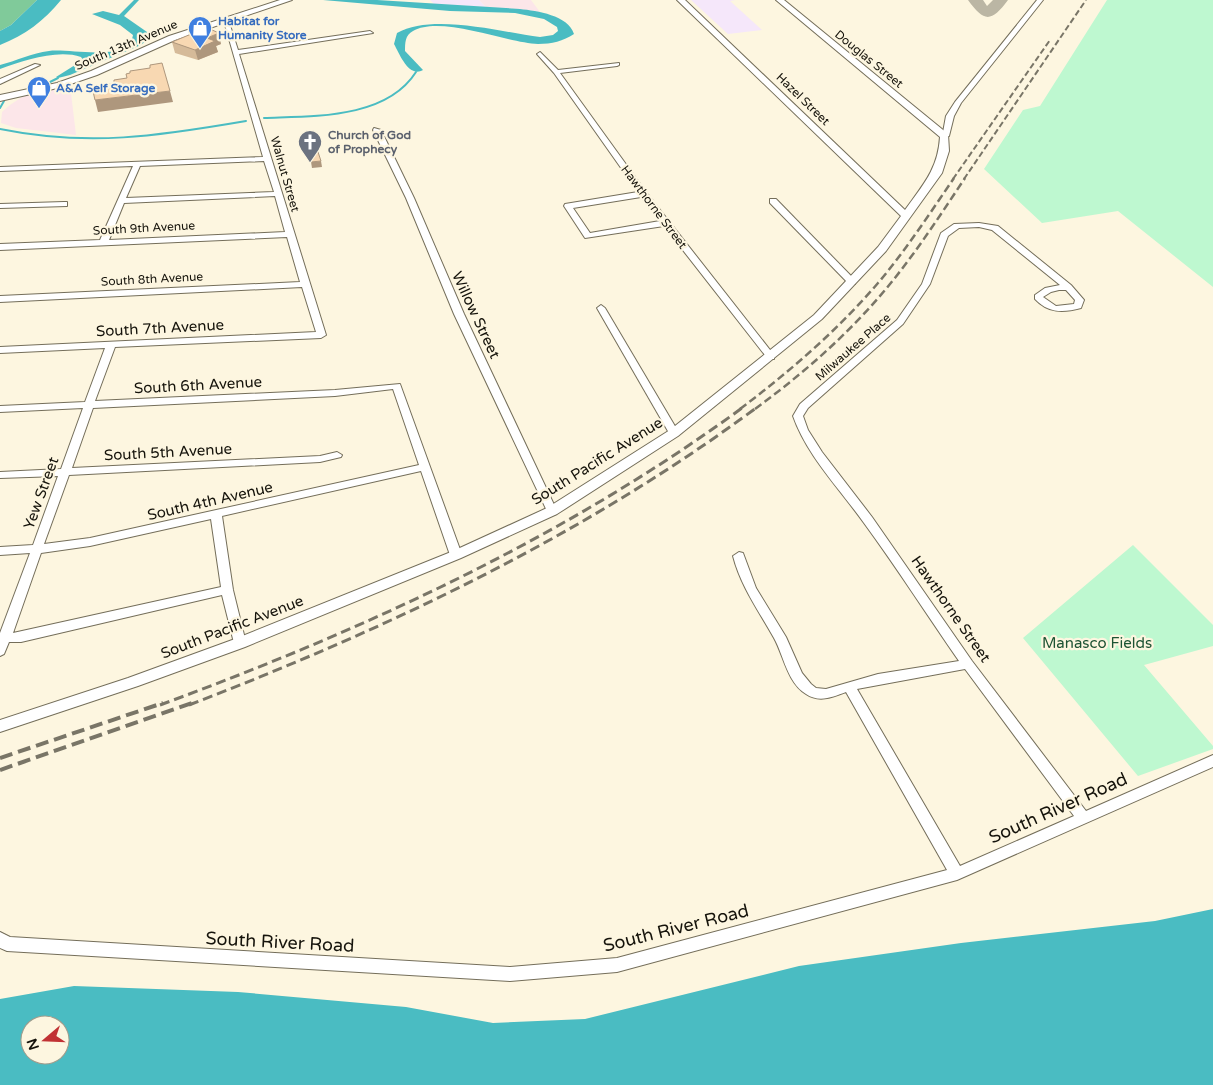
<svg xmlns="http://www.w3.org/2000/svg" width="1213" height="1085" viewBox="0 0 1213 1085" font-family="'Varela Round',sans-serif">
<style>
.commercial{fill:#fce6e9}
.industrial{fill:#f5e7fa}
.green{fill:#bef8d0}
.forest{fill:#80ca9a}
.water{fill:#4abcc2;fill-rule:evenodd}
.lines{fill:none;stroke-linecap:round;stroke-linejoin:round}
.stream{stroke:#4abcc2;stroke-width:2}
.taxiway{fill:#bbb6a4;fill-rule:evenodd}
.minor-casing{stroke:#746e5a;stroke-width:2}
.tertiary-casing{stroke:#746e5a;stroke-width:2}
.secondary-casing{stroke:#746e5a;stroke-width:2}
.minor{fill:#fff;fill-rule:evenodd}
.tertiary{fill:#fff;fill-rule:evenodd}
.secondary{fill:#fff;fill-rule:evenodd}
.rail-far3{stroke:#797567;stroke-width:2;stroke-dasharray:6 3;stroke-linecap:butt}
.rail-far2{stroke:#797567;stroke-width:2.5;stroke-dasharray:8 4;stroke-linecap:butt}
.rail-far1{stroke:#797567;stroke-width:3;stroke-dasharray:10 5;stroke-linecap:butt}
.rail{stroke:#797567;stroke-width:4;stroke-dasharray:13 6;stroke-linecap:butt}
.wall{fill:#d5ba99}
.shaded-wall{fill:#ae977d}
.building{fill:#f8d8b2;stroke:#ae977d}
.labels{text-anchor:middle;stroke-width:4.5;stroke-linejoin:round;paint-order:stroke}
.far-shop-label{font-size:12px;font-weight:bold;fill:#366cbe;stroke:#fdf6e0;text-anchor:start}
.far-street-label{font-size:12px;fill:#15130b;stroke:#fdf6e0}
.far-worship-label{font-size:12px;font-weight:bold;fill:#5b616d;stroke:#fdf6e0;text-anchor:start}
.street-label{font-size:15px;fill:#15130b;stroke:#fdf6e0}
.park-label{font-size:15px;fill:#1d5333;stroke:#fdf6e0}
.near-street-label{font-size:18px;fill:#15130b;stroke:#fdf6e0}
</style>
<rect width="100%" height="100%" fill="#fdf6e0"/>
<g class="commercial">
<polygon points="479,0 531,0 540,12 486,7"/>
<polygon points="50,89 71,93 76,135 16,128 1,123 2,112 10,105 22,97"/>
</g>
<g class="industrial">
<polygon points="430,0 479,0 486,7 434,4"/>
<polygon points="691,0 735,0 730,1 762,30 728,34"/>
</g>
<g class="green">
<polygon points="1107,0 1213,0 1213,287 1118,211 1042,223 984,169 1023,110 1040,106"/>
<polygon points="1133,545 1213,625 1213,646 1144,665 1213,746 1213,749 1138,776 1023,638"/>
</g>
<polygon class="forest" points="0,0 37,0 11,25 0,31"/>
<g class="water">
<path d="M37,0H61C44,21 25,35 0,45V31L11,25Z"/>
<path d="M134,0H139L124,16L147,32V40L141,45L70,75L58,78L56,77L83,60L81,57C57,49 23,61 0,69V65C16,61 32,53 49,51C69,48 129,63 133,35L120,25L92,14L103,11L119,15Z"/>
<path d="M323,0H377L520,9C537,11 568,15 574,34C563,41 552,44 538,44C506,43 441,15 413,31C405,35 405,43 405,51L423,70C409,78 400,55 394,44L397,33C433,13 500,32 540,37L553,35L558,31L557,27L544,19L515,13L450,11Z"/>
<path d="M1213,909V1085H0V999L74,986L238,992L406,1007L493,1023L585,1019L799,966L961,943L1155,921ZM30,1025H60V1055H30Z"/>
</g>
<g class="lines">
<g class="stream">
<polyline points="48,83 58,78"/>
<polyline points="0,108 4,101"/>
<path d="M264,118C314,116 386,119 416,72"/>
<path d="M0,129C88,147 159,136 246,121"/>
</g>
<path class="taxiway" d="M968,0H983L987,6L993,0H1008C991,23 984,22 968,0Z"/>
<g class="minor-casing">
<g id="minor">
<polygon points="1037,0 1043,0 961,103 954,116 949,136 942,138 946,116 955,102"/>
<path d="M223,18L228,19L238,50L370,31L373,33L239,54L326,335L321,338L115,347L95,401L335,390L400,384L462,555L456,559L450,555L421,471L222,516L233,590L246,643L244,646H236L234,643L222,595L21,642H9L4,654L0,656V633L30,553L0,555V547L33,545L58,476L0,478V472L61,469L83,408L0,412V406L85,402L105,348L0,353V347L316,332L302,287L0,302V296L300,282L287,237L0,250V244L100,240L133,166L0,171V167L263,157ZM264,161L274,192L126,198L140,166ZM275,196L285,232L109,240L124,203ZM393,389L419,465L90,538L44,544L69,475L320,462L341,457L342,455L337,452L320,456L72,468L93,408L335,396ZM211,519L221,587L13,633L41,553L90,546Z"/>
<path d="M540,52L558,70L619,63V65L617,66L560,73L646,192L774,355V359H768L664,226L585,238L564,206L565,204L638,192L554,73L537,54ZM641,197L660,221L590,233L573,208Z"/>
<polygon points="35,64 40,65 0,84 0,79"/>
<polygon points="374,128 381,130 414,198 464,314 557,511 556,514 552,515 547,511 454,314 406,198 373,130"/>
<polygon points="770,199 776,199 855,280 855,284 849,284 770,203"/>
<polygon points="64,202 67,202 67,206 0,208 0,204"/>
<path d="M979,223L998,226L1071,285L1084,300L1081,308C1063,313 1048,313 1035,299V295L1045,288L1060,285L992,230L979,227L959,228L948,236L930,284L903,324L808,408L803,416L808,430L822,452L872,517L972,661L1086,811L1213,755V767L957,880L617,972L510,981L7,951L0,948V932L10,937L510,967L617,958L947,870L846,692C833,697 819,703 806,694C787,682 784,656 774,638C759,611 741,587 733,556L739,552L743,553L756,588L786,637L802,673L811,684L816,688L826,689L878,674L959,661C927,615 897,568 864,523C840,489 807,456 793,416L800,404L897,320L922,284L941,233L954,224ZM1059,290H1066L1075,300L1074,304L1056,306L1043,297L1051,292ZM965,669L1074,816L960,866L857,689Z"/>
<polygon points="601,305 605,308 679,433 678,435 674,436 669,433 597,308"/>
</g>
</g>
<g class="tertiary-casing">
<path id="tertiary" d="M677,0H685L905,210C923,185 938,169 940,137L776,0H784L948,134L949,151L942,173L886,251L822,319L678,436L557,514L461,558L245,647L138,686L0,732V720L128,678L235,639L451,552L547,508L670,430L814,315L878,247L901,216Z"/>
</g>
<g class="secondary-casing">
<polygon id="secondary" points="280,0 292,0 175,40 97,75 62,87 0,101 0,95 57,83 91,71 169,36"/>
</g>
<use href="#minor" class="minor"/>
<use href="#tertiary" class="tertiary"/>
<use href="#secondary" class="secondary"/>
<g class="rail-far3">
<polyline points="953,179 1050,40"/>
<polyline points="964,179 1086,0"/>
</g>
<g class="rail-far2">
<path d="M740,409C789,372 838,330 878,283C906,250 930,213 954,178"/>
<path d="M755,409C804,373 851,332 890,284C917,251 941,214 965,178"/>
</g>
<g class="rail-far1">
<path d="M160,705C366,629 564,538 742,408"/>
<path d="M189,705C389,628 583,536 756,408"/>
</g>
<g class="rail">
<polyline points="0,758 163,703"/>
<polyline points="0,770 192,703"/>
</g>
</g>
<polygon class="wall" points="191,31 221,44 216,46 218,52 198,60 175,53 172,42 192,34"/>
<g class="shaded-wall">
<polygon points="219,33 221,44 216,46 218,52 198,60 195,50 207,38"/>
<polygon points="170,91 173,102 98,112 95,100"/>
<polygon points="321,161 322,167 312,168 311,162"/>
</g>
<g class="building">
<polygon points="203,26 219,33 207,38 215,41 195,50 172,42 196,32 191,31"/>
<polygon points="162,63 170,91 95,100 92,87 114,83 114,80 127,78 126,74 130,73 130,71 150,68 150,65"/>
<polygon points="318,152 321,161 311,162 308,154"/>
</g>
<defs>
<g id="shop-pin" transform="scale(1.25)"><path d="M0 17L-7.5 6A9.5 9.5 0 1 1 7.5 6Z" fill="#3f7fe0" stroke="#fdf6e0"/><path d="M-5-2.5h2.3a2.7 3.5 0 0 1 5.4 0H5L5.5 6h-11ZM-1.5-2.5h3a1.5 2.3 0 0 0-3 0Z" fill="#fff"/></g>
<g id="church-pin" transform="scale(1.25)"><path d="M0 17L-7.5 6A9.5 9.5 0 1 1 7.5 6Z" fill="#6b7280" stroke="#fdf6e0"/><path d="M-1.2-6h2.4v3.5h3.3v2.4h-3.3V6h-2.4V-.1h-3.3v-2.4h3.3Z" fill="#fff"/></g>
</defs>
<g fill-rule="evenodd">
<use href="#shop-pin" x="200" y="28"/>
<use href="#shop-pin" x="39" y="88"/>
<use href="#church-pin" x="310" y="142"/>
</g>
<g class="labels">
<g class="far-shop-label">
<text x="218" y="25">Habitat for<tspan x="218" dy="14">Humanity Store</tspan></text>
<text x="56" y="92">A&amp;A Self Storage</text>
</g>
<g class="far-street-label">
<text transform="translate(126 45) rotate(-23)" y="4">South 13th Avenue</text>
<text transform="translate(869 59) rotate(39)" y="4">Douglas Street</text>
<text transform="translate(803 99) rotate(44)" y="4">Hazel Street</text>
<text transform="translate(285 174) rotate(74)" y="4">Walnut Street</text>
<text transform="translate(654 207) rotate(53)" y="4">Hawthorne Street</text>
<text transform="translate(144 228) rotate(-3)" y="4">South 9th Avenue</text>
<text transform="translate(152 279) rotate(-3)" y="4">South 8th Avenue</text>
<text transform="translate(853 347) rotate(-41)" y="4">Milwaukee Place</text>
</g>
<g class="far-worship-label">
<text x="328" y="139">Church of God<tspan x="328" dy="14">of Prophecy</tspan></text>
</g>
<g class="street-label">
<text transform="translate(476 315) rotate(65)" y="5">Willow Street</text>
<text transform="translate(160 328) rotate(-3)" y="5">South 7th Avenue</text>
<text transform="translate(198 385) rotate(-3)" y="5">South 6th Avenue</text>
<text transform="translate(168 452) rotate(-3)" y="5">South 5th Avenue</text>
<text transform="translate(597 461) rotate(-32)" y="5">South Pacific Avenue</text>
<text transform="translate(41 493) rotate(-70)" y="5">Yew Street</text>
<text transform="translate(210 501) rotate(-13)" y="5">South 4th Avenue</text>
<text transform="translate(951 609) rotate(55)" y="5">Hawthorne Street</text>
<text transform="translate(232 627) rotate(-21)" y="5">South Pacific Avenue</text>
</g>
<g class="park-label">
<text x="1097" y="648">Manasco Fields</text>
</g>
<g class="near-street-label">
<text transform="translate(1058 808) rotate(-24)" y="6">South River Road</text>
<text transform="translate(676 928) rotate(-14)" y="6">South River Road</text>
<text transform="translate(280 942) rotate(3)" y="6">South River Road</text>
</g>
</g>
<g transform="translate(45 1040) rotate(251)"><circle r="24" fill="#fdf6e0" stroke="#a09b8b"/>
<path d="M0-4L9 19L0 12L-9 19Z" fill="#c13234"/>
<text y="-8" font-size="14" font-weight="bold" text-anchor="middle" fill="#15130b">N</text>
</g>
</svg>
